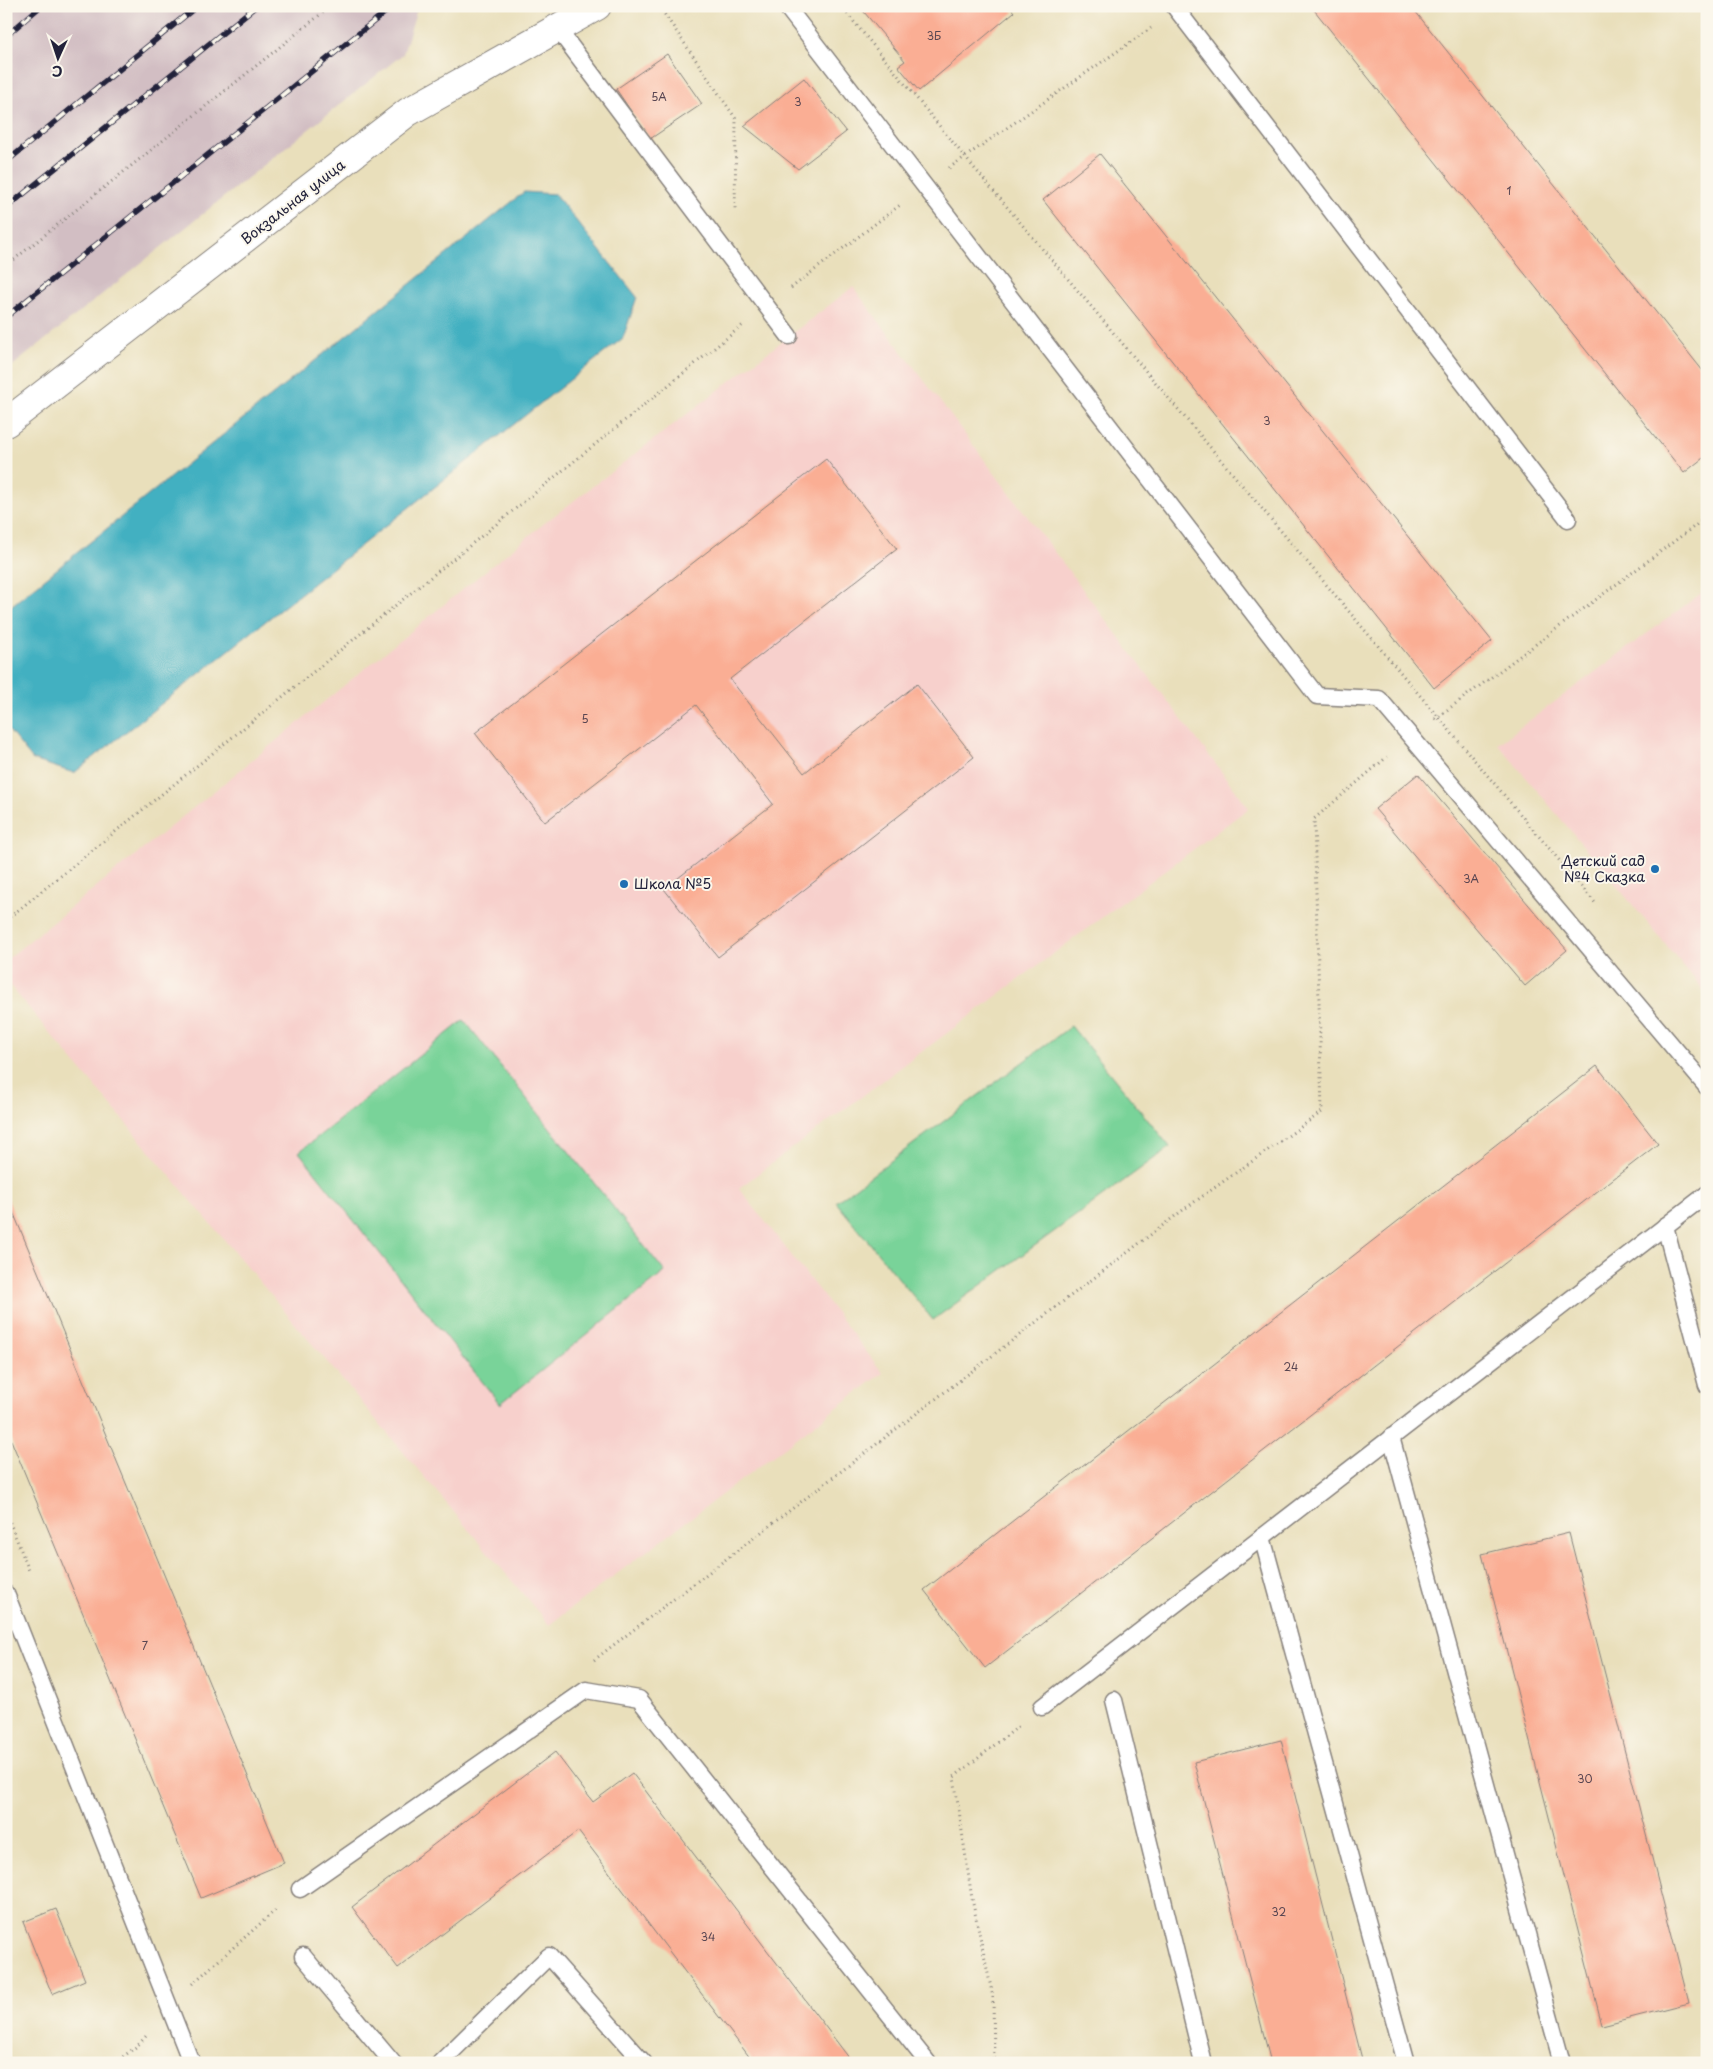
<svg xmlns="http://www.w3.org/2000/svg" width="1713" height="2069" viewBox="0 0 1713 2069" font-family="'Playpen Sans',sans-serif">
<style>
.built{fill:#f7d0cc}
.industrial{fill:#d2bec3}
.green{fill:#79d399;stroke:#4e7a6a}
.water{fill:#43b0c1;stroke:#32697e}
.building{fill:#faae94}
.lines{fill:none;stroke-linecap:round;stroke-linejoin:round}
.lane-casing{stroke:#86807b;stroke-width:19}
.street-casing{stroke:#86807b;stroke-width:30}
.path{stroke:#86807b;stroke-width:3;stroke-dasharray:1 4;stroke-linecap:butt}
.lane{stroke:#fff;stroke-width:16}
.street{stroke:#fff;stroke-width:28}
.rail-casing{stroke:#22223b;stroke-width:5.5}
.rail{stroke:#fbf7ec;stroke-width:4;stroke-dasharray:11;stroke-linecap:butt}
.poi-dot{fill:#1f6fb2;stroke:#fbf7ec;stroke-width:2}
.labels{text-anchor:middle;stroke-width:4;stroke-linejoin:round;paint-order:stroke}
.number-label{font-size:11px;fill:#584551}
.street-label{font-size:14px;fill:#22223b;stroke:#fbf7ec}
.poi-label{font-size:14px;fill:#22223b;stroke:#fbf7ec;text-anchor:end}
</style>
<rect width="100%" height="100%" fill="#fbf7ec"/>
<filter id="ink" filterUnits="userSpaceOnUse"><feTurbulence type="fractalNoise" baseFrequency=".02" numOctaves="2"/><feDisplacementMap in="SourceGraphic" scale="10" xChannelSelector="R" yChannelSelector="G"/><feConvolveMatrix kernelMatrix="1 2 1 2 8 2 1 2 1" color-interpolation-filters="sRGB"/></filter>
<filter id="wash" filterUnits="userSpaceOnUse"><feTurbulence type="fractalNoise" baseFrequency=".0096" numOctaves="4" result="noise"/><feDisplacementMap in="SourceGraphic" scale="20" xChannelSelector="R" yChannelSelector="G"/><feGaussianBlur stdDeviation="1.12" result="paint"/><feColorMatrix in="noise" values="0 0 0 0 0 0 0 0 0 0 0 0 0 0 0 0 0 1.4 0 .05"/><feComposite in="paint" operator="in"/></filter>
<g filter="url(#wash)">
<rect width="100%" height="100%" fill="#e9dfbb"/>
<g class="built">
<polygon points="853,287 1249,808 739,1188 883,1373 549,1625 6,981 6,960 542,525"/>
<polygon points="1707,589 1707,994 1498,744"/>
</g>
<polygon class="industrial" points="6,6 418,6 403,54 6,371"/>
<g class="green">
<polygon points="464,1020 665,1272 500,1404 299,1152"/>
<polygon points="1071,1026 1170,1147 933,1320 836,1202"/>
</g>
<polygon class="water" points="524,192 555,194 637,297 623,338 74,773 33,760 6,727 6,610"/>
<g id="blocks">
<g class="building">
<polygon points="859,6 1009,6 1014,12 919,91 898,66 905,61"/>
<polygon points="1311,6 1411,6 1707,376 1707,455 1684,473"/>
<polygon points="667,54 702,104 650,139 616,89"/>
<polygon points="804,78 846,132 798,169 744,126"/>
<polygon points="1100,154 1492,641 1434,688 1043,200"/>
<polygon points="826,459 897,549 730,679 804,773 917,684 974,757 718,957 664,889 773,804 696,705 545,822 475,733"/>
<polygon points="1418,774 1567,950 1525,986 1375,809"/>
<polygon points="1597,1066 1658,1144 985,1668 924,1590"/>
<polygon points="6,1195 284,1863 201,1898 6,1428"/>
<polygon points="1569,1533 1689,2003 1602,2025 1482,1554"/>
<polygon points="1281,1740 1363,2063 1271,2063 1194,1762"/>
<polygon points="555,1752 593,1802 632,1773 853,2063 754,2063 578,1831 398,1968 352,1907"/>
<polygon points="56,1909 85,1980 52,1994 23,1922"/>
</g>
</g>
</g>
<g filter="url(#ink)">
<use href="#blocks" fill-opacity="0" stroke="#86807b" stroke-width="1"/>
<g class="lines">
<g class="lane-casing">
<g id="lane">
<polyline points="786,6 1317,696 1379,699 1707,1087"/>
<polyline points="1174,6 1568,519"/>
<polyline points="557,28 789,336"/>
<polyline points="1665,1226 1707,1385"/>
<polyline points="1391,1437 1562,2063"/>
<polyline points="1262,1537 1406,2063"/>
<polyline points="6,1594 189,2057 193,2063"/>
<polyline points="1114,1700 1203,2063"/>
<polyline points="1042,1707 1707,1194"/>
<polyline points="300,1889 586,1690 639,1699 928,2063"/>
<polyline points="303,1956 393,2063"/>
<polyline points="440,2063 549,1956 644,2063"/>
</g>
</g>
<g class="street-casing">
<polyline id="street" points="6,423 408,112 597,6"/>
</g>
<g class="path">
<polyline points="659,6 736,119 735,212"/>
<polyline points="841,6 964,156 1597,905"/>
<polyline points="949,168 1151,28"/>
<polyline points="6,266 331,6"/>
<polyline points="791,288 900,205"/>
<polyline points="1435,719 1707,517"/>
<polyline points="6,920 743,325"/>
<polyline points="6,1513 30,1573"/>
<polyline points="594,1660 1183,1210 1322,1112 1314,819 1387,757"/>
<polyline points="192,1984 278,1908"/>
<polyline points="115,2063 137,2046 147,2035"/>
<polyline points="994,2063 993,1997 972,1899 954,1777 1019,1726"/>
</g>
<use href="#lane" class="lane"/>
<use href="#street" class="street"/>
<g class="rail-casing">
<g id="rail">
<polyline points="6,36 41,6"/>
<polyline points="6,162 197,6"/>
<polyline points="6,208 256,6"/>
<polyline points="6,317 393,6"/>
</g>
</g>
<use href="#rail" class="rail"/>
</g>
</g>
<g class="poi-dot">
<circle cx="1655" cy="869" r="5"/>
<circle cx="624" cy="884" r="5"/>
</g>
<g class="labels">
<g class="number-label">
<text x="934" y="40">3Б</text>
<text x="659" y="101">5А</text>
<text x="798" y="106">3</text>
<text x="1509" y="195">1</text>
<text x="1267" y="425">3</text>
<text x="585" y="723">5</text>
<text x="1471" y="883">3А</text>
<text x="1291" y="1371">24</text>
<text x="145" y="1650">7</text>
<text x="1585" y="1783">30</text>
<text x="1279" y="1916">32</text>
<text x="708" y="1941">34</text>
</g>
<g class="street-label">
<text transform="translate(293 202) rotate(-38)" y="5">Вокзальная улица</text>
</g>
<g class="poi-label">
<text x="1645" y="866">Детский сад<tspan x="1645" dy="16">№4 Сказка</tspan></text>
<text x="634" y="889" text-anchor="start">Школа №5</text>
</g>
</g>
<rect width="1713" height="2069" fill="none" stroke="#fbf7ec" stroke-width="25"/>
<g transform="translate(58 58) rotate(183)" stroke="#fbf7ec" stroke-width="4" paint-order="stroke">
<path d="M0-4L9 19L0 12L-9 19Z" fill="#22223b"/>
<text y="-8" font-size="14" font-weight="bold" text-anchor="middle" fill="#22223b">С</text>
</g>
</svg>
